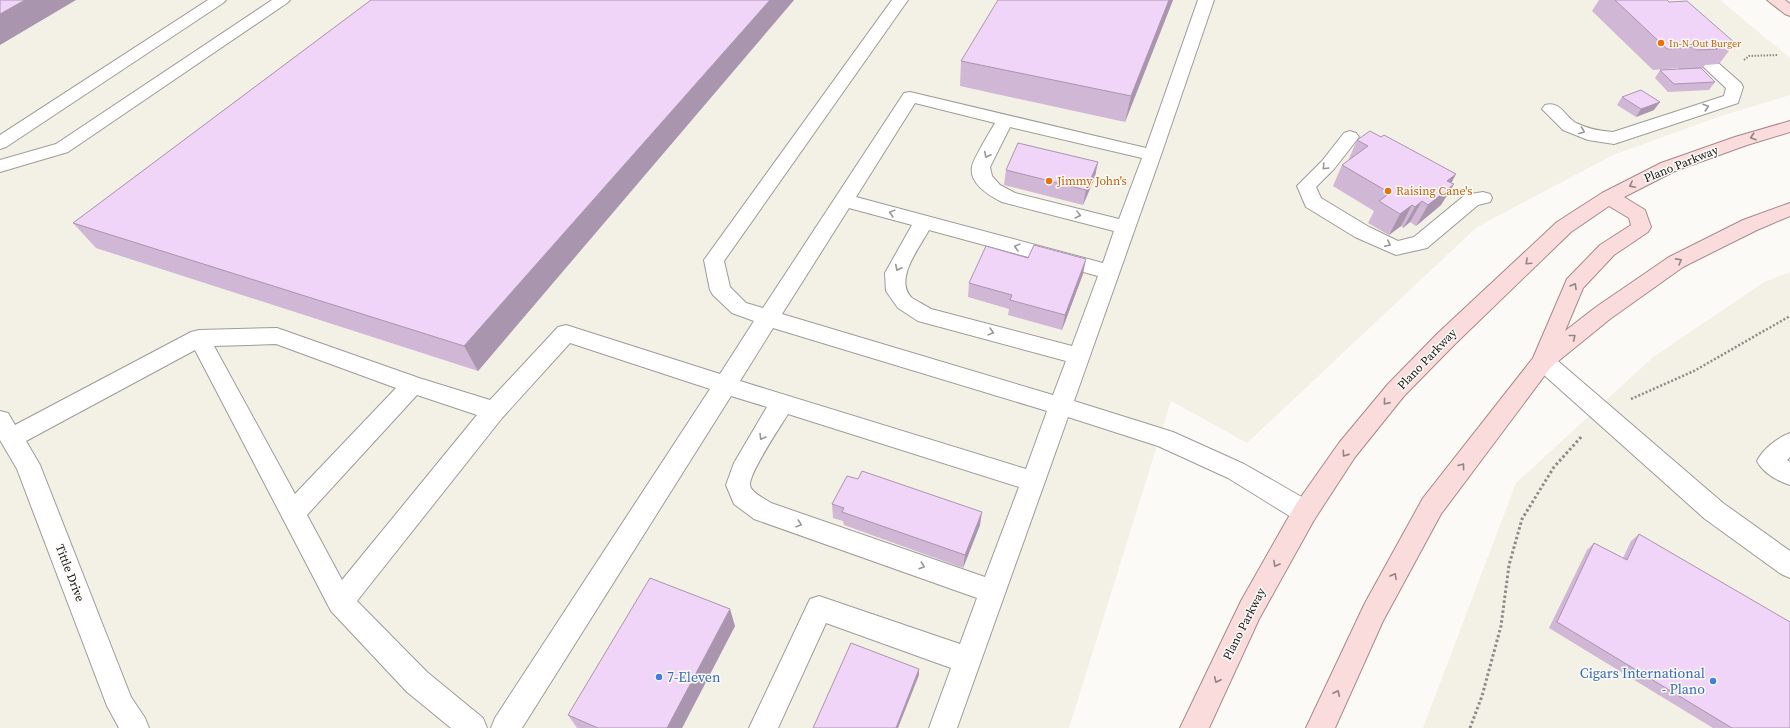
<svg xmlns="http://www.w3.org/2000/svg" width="1790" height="728" viewBox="0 0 1790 728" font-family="'Source Serif 4',serif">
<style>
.built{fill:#f3f0e5}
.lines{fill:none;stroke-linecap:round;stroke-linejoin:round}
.minor-casing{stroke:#9d9c99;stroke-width:2}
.major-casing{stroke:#aa8787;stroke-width:2}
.path-far2{stroke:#8a8a88;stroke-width:2;stroke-dasharray:1.5 1.5;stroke-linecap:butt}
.path-far1{stroke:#8a8a88;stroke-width:2.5;stroke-dasharray:2 2;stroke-linecap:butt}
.path{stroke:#8a8a88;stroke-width:3;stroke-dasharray:2.5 2.5;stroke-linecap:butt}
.minor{fill:#fff;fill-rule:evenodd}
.major{fill:#fbdcdc;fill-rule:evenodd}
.wall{fill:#cfb7d5}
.shaded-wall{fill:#a995ae}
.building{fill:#f1d5f8;stroke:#a995ae}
.oneway{stroke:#979796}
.oneway2{stroke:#948383}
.food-dot{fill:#e8710a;stroke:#fbfaf7;stroke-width:1.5}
.shop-dot{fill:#3f7fe0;stroke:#fbfaf7;stroke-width:1.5}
.labels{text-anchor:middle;stroke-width:3;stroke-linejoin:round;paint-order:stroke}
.far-food-label{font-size:10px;fill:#c56008;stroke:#fbfaf7;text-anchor:start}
.street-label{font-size:12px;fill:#171716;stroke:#fbfaf7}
.food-label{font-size:12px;fill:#c56008;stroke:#fbfaf7;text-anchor:start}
.near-shop-label{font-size:14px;fill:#366cbe;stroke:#fbfaf7;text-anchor:end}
</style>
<rect width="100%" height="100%" fill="#fbfaf7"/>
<g class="built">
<polygon points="0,0 1720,0 1790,58 1790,95 1721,116 1613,155 1477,227 1247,443 1171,401 1069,728 0,728"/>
<polygon points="1790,272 1790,728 1423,728 1516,483 1652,358 1764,282"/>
</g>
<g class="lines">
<g class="minor-casing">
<g id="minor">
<polygon points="208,0 226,0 223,3 6,147 0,149 0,135"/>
<polygon points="272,0 290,0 287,3 68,152 0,172 0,160 56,144"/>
<path d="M892,0H908L724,261L730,287L746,303L763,308L904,93L910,92L1146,148L1198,0H1214L1161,155L1074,401L1173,432L1244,464L1314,504L1317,512L1314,520L1305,523L1296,520L1228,478L1158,446L1068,417L957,728H929L951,668L826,623L778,728H749L810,599L819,596L960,644L977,598L754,519L734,504L726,485L734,463L767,407L731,396L522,728H491L495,718L710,389L570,343L502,418L357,601L427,672L483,718L487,728H451L407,692L331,611L195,350L26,441L40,465L131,697L145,718L149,728H119L107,706L17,469L0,440V411L8,413L15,425L191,332L199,330L277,328L419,378L490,400L558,327L566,325L720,374L754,321L732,313L713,295L710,290L704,260ZM915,103L995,123C990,132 973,159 972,167C969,184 990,196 1002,202L1114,231L1103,263L856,197ZM1010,127L1142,158L1119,219L1015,193L1000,185L992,176L990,167ZM849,208L912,225L885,273L886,291L898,308L918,321L1066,361L1053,395L782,314ZM929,230L1098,276L1072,346L931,309C925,305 918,302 912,298C893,280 920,247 929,230ZM773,328L1047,411L1026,469L740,381ZM276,344L396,388L295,494L214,346ZM417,395L477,415L342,580L307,515ZM788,414L1019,487L985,577L771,503C766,499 751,493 750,485C749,473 780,427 788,414Z"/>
<path d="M1687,39L1693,41L1741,83L1743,87L1738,103L1614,144L1588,140L1563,130L1542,109L1545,105C1561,101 1564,116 1576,123C1588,129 1600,131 1613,132L1724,96L1726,88L1679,44L1681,41Z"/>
<polygon points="1350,131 1356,133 1359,137 1334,169 1316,187 1321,198 1369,227 1398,241 1414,237 1465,195 1483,192 1490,194 1492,198 1490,202 1478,205 1427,248 1396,255 1355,237 1306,207 1297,186 1322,161 1344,133"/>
<polygon points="1543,352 1551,355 1723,503 1790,551 1790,578 1781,574 1705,519 1535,367 1532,361 1535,355"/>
<path d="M1790,433V457L1787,460L1790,462V485C1778,481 1763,473 1757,461C1763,449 1777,438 1790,433Z"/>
</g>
</g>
<g class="major-casing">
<g id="major">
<polygon points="1767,0 1785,0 1790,4 1790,16 1785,14"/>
<polygon points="1790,121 1790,132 1747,145 1675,171 1624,197 1645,210 1651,227 1648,232 1614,255 1583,288 1565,331 1596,307 1669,257 1743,220 1790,203 1790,216 1757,230 1683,267 1610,319 1551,367 1441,514 1383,621 1335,728 1306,728 1365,603 1423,498 1533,358 1567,279 1600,245 1631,225 1629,218 1609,206 1571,232 1454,345 1404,396 1355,457 1314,520 1259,619 1209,728 1180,728 1241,601 1296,504 1339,443 1388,384 1438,333 1557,222 1602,193 1661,163 1735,137"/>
</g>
</g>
<polyline class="path-far2" points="1744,60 1749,56 1778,55"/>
<polyline class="path-far1" points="1631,399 1694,371 1790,316"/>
<polyline class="path" points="1470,728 1482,696 1501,626 1509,565 1522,519 1554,467 1582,436"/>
<use href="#minor" class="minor"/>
<use href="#major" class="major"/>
</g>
<g class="wall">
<polygon points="371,0 794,0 478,371 96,248 73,223"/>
<polygon points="1173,0 1125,122 960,86 961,61"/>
<polygon points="1599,0 1667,0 1735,43 1719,64 1705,65 1702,69 1715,82 1709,90 1668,92 1655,78 1660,70 1679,69 1678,68 1653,70 1592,11"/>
<polygon points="1622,97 1654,110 1636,117 1617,105"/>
<polygon points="1381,137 1456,174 1451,183 1454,184 1441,205 1416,226 1410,222 1403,228 1401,226 1389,235 1368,223 1374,211 1333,186 1342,165 1348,161 1357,140"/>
<polygon points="1006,170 1095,177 1083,205 1004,185"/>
<polygon points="1083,274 1062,330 1008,315 1009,309 968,297 969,283"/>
<polygon points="832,504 980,525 963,568 844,525 843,521 833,518"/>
<polygon points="1639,534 1790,728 1713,728 1549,628 1587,550 1594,543 1623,558 1631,541"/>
<polygon points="735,626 682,728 577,728 568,715"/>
</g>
<g class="shaded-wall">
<polygon points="25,0 76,0 0,45 0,14"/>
<polygon points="770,0 794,0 478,371 464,346"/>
<polygon points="1169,0 1173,0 1125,122 1131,96"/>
<polygon points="1660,102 1654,110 1636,117 1641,109"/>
<polygon points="1098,162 1095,177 1083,205 1086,190"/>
<polygon points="1456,174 1448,189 1454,184 1441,205 1416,226 1428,205 1447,181"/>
<polygon points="1422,201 1410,222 1403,228 1415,207"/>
<polygon points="1412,205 1401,226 1389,235 1400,214"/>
<polygon points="1086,259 1083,274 1062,330 1065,315"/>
<polygon points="982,512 980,525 963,568 965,555"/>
<polygon points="730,609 735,626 682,728 667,728"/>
<polygon points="919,669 919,675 898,728 896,728"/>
</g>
<g class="building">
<polygon points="0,0 25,0 0,14"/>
<polygon points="371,0 770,0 464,346 73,223"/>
<polygon points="998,0 1169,0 1131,96 961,61"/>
<polygon points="1615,0 1667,0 1669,2 1687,1 1735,43 1712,44 1717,49 1697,50 1693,47 1667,49"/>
<polygon points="1701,68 1715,82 1674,84 1660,70"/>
<polygon points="1641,90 1660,102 1641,109 1622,97"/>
<polygon points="1370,131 1381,137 1384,135 1456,174 1447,181 1454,184 1428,205 1422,201 1415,207 1412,205 1400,214 1379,201 1390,193 1342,165 1368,146 1357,140"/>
<polygon points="1018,143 1098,162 1086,190 1006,170"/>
<polygon points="1034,245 1086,259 1065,315 1010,300 1012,295 969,283 986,246 1028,258"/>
<polygon points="862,471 982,512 965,555 842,512 844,508 832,504 847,476 858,479"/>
<polygon points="1639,534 1790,622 1790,728 1732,728 1557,622 1594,543 1627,560"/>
<polygon points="650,578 730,609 667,728 598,728 568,715"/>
<polygon points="851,643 919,669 896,728 813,728"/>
</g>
<defs><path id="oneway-chevron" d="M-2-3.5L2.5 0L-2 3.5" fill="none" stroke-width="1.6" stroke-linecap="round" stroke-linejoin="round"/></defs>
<g class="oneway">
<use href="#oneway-chevron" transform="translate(1706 107) rotate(-18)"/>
<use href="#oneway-chevron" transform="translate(1582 131) rotate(21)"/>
<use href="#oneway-chevron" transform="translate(987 155) rotate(117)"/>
<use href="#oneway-chevron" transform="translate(1325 167) rotate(134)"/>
<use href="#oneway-chevron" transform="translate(892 213) rotate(-165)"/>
<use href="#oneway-chevron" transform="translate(1078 215) rotate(14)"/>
<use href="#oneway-chevron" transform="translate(1388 244) rotate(25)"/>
<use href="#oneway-chevron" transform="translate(1017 247) rotate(-165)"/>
<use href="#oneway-chevron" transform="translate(898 268) rotate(117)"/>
<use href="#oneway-chevron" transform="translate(991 332) rotate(15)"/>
<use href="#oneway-chevron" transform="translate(762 437) rotate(121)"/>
<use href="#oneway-chevron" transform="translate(799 524) rotate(19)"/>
<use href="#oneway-chevron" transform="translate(922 566) rotate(19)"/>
</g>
<g class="oneway2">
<use href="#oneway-chevron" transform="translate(1753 137) rotate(162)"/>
<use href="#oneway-chevron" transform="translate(1632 185) rotate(153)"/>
<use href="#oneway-chevron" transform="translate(1679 261) rotate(-29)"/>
<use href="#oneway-chevron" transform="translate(1528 262) rotate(137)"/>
<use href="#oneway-chevron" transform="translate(1574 286) rotate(-60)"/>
<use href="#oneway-chevron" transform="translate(1573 337) rotate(-39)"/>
<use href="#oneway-chevron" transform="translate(1386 402) rotate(129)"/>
<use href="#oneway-chevron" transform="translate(1345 454) rotate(125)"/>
<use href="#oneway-chevron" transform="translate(1462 466) rotate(-53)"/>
<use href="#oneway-chevron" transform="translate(1276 564) rotate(119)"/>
<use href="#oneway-chevron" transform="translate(1394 576) rotate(-61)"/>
<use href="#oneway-chevron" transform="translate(1217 680) rotate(115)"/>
<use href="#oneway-chevron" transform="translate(1337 693) rotate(-65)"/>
</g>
<g class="food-dot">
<circle cx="1661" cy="43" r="4"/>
<circle cx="1049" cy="181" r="4"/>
<circle cx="1388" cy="191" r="4"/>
</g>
<g class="shop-dot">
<circle cx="659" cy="677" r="4"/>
<circle cx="1713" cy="681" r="4"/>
</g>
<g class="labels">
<g class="far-food-label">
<text x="1669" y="47">In-N-Out Burger</text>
</g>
<g class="street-label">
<text transform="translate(1681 164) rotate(-22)" y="4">Plano Parkway</text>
<text transform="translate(1427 359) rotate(-46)" y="4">Plano Parkway</text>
<text transform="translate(70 573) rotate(69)" y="4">Tittle Drive</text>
<text transform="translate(1244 624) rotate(-63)" y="4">Plano Parkway</text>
</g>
<g class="food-label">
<text x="1057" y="185">Jimmy John's</text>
<text x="1396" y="195">Raising Cane's</text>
</g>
<g class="near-shop-label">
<text x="1705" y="678">Cigars International<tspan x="1705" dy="16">- Plano</tspan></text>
<text x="667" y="682" text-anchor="start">7-Eleven</text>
</g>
</g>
</svg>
